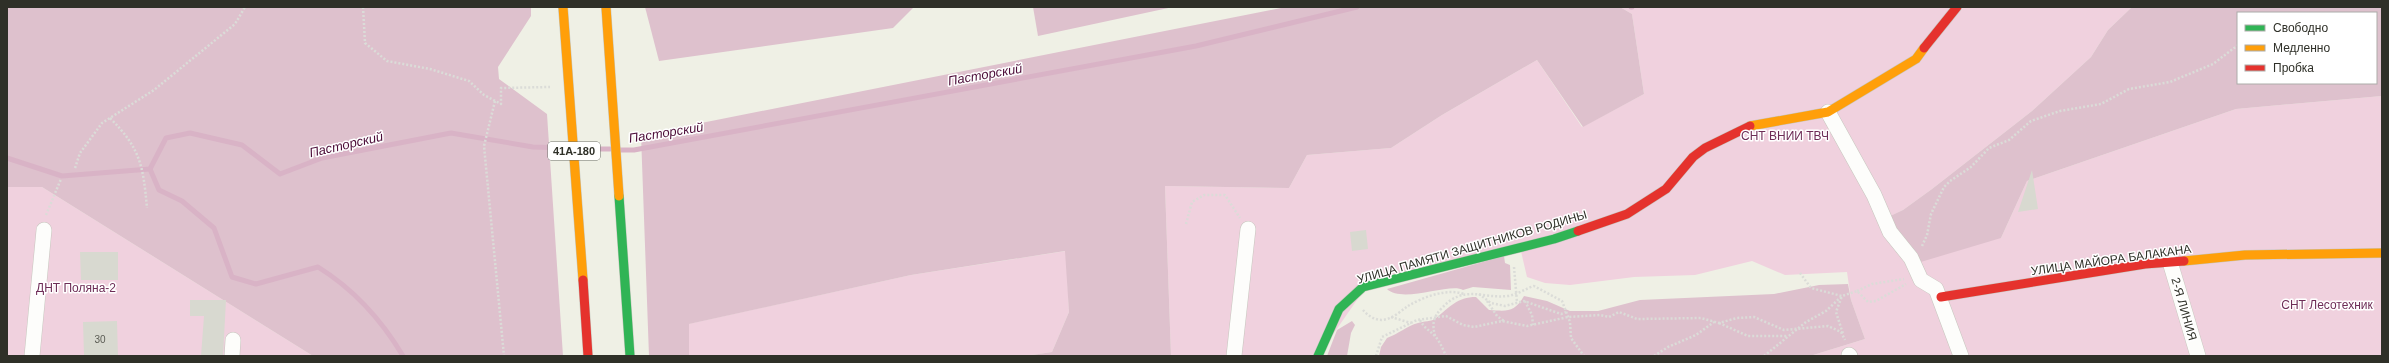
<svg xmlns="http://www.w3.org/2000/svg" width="2389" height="363" viewBox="0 0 2389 363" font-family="Arial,sans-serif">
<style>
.green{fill:#f0d1de}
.forest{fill:#dec1cd;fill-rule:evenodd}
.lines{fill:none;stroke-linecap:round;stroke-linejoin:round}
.stream{stroke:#d9b3c6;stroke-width:5}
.building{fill:#d8d9d0}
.street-casing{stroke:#c6c7be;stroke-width:16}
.fast-casing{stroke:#c6c7be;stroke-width:10}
.slow-casing{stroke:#c6c7be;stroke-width:10}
.jam-casing{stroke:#c6c7be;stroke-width:10}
.path{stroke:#dbdcd8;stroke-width:2.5;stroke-dasharray:2 2;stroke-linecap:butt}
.street{stroke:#fdfdfb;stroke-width:15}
.fast{stroke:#30b455;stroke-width:9}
.slow{stroke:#ff9f0a;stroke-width:9}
.jam{stroke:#e5322d;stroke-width:9}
.labels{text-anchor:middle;stroke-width:3;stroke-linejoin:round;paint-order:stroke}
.number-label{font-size:10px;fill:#5a5b53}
.shield{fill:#fff;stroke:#6d6e68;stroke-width:1}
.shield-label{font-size:11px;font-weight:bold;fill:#2f3028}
.park-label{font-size:12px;fill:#6e2d57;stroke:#fff}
.street-label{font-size:12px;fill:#2f3028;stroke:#fff}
.water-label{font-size:13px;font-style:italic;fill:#4c0c38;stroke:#fff}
</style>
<rect width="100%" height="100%" fill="#eff0e5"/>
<g class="green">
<polygon points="1620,7 2132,7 2108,30 2091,57 2032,111 1932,189 1903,210 1885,219 2001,238 2027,181 2236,109 2382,96 2382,356 1810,356 1865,339 1851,300 1847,272 1785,275 1752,261 1695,275 1634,277 1570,285 1545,283 1527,277 1520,247 1366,287 1318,356 1171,356 1165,186 1289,188 1307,155 1391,148 1442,115 1537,60 1582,127 1644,94 1632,14"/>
<polygon points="7,187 42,187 313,356 7,356"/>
<polygon points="1066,251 1069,312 1052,352 1025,356 689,356 688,324 911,275"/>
</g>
<g class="forest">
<polygon points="7,7 531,7 531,16 498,67 499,79 547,114 563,356 313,356 42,187 7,187"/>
<polygon points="645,7 914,7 893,28 659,61"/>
<polygon points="1033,7 1173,7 1038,36"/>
<polygon points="1286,7 1620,7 1632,14 1644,94 1583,127 1537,60 1442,115 1391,148 1307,155 1289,188 1165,186 1171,356 1025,356 1052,352 1069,312 1065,251 911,275 689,324 689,356 649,356 641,135"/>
<path d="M2132,7H2382V96L2236,109L2027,181L2001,238L1914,264L1884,219L1903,210L1932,189L2032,111L2091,57L2108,30ZM2238,13H2376V83H2238Z"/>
<path d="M1504,256L1505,263L1510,265L1511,290L1473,287L1463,290C1451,282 1403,304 1387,289Z"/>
<path d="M1848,284L1851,300L1865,339L1810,356H1379L1381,347L1387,338C1398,334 1407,326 1418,323C1423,321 1432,322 1436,318C1450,307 1457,297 1476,297L1489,310C1507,311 1514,313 1524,296L1547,301L1570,311H1598L1640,300L1774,294L1819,285Z"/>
<polygon points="1352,321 1355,325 1351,333 1347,356 1327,356 1337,330"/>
</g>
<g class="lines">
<g class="stream">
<polyline points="1631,7 1632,7"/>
<polyline points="578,149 610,149"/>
<polyline points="620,150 634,150 1196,46 1357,7"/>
<polyline points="7,158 62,176 150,169 166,138 190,133 242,145 280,174 322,158 451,133 533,147 568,148"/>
<path d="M150,169L159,190L182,201L214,228L232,277L256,284L318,267C355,290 381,319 403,356"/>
</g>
</g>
<g class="building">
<polygon points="2032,170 2038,209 2018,212"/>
<polygon points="1366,230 1368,249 1352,251 1350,232"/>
<polygon points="80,252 118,252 118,280 81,280"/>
<polygon points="190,300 226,300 223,356 201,356 204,316 190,316"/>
<polygon points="117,321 118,356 84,356 83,322"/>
</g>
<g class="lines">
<g class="street-casing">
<g id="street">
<polyline points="1828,112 1874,195 1890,232 1911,258 1921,280 1936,289 1961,356"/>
<polyline points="2170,262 2198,356"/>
<polyline points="1849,355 1850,356"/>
<polyline points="32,356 44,230"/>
<polyline points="232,356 233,340"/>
<polyline points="1234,356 1248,229"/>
</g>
</g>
<g class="fast-casing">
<g id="fast">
<polyline points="619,196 630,356"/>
<polyline points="1318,356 1339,309 1363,287 1554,239 1578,231"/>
</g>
</g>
<g class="slow-casing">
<g id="slow">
<polyline points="563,7 583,280"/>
<polyline points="606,7 619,196"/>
<polyline points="1750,126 1828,112 1916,59 1924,48"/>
<polyline points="2184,261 2245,255 2382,253"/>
</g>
</g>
<g class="jam-casing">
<g id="jam">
<polyline points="1924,48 1957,7"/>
<polyline points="1578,231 1627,214 1666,189 1693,157 1705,148 1750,126"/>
<polyline points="583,280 588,356"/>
<polyline points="1941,297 2145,264 2184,261"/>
</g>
</g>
<g class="path">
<polyline points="363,7 365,43 387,61 430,69 469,81 484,95 501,104 501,88 550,87"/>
<polyline points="495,101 484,146 504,356"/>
<path d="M110,118C141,149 143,166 147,208"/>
<polyline points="75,168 80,153 102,123 154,90 235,24 245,7"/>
<polyline points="46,215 61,179"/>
<polyline points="1186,224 1192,202 1204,195 1225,195 1240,218"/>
<polyline points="1922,246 1927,235 1931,214 1944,187 1950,181 1971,167 1989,148 2009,140 2031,121 2060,111 2101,104 2129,89 2170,82 2213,64 2238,45"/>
<polyline points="1514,267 1517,302"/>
<polyline points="1800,273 1811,288 1842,296 1836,312 1843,334"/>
<polyline points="1857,291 1872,284 1904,279"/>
<polyline points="1479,294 1491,303 1505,306 1524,301 1561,314 1566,312"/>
<polyline points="1487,301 1497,316 1504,321"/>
<polyline points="1525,301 1532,315 1533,325"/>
<path d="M1363,310C1369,317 1378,322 1387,319C1395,317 1402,310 1408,306C1423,297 1447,288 1464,294"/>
<polyline points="1391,317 1411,323"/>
<path d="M1420,320C1424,328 1429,330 1435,336C1440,342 1443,349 1446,356"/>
<polyline points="1719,323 1748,336 1787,336"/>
<path d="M1435,336C1432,324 1433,317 1442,308C1464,284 1482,299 1508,296C1518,294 1525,289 1534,286L1562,301L1570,322L1571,338L1584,356"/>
<polyline points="1376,356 1382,337 1417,320 1446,316 1463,325 1474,327 1502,321 1527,326 1568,317 1600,315 1609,317 1619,312 1637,319 1701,318 1719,323 1737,318 1754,317 1784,330 1828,326 1841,332 1845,340"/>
<polyline points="1654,356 1668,347 1696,335 1714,322"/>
<polyline points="1764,356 1806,322 1826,311 1842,296 1857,291 1868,302 1876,301 1906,284"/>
</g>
<use href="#street" class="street"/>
<use href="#fast" class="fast"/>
<use href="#slow" class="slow"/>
<use href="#jam" class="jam"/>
</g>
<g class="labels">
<g class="number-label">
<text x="100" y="343">30</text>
</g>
<rect class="shield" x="548" y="142" width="52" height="18" rx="3"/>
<g class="shield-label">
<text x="574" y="155">41А-180</text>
</g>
<g class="park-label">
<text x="1785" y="140">СНТ ВНИИ ТВЧ</text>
<text x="76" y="292">ДНТ Поляна-2</text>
<text x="2327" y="309">СНТ Лесотехник</text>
</g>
<g class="street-label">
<text transform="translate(1472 247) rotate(-16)" y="4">УЛИЦА ПАМЯТИ ЗАЩИТНИКОВ РОДИНЫ</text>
<text transform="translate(2111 260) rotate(-8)" y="4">УЛИЦА МАЙОРА БАЛАКАНА</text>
<text transform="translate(2184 309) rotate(74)" y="4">2-Я ЛИНИЯ</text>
</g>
<g class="water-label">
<text transform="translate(985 74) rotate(-10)" y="5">Пасторский</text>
<text transform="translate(666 132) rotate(-9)" y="5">Пасторский</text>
<text transform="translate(346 144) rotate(-13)" y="5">Пасторский</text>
</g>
</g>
<rect width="2389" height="363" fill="none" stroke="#2f3028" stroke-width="16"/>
<rect x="2237" y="12" width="140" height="72" fill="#ffffff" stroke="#acaca9"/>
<rect x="2245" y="25" width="20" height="6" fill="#30b455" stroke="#acaca9"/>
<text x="2273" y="32" font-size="12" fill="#2f3028">Свободно</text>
<rect x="2245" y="45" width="20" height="6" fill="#ff9f0a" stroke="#acaca9"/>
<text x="2273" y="52" font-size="12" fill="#2f3028">Медленно</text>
<rect x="2245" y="65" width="20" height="6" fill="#e5322d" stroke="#acaca9"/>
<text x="2273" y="72" font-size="12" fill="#2f3028">Пробка</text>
</svg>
